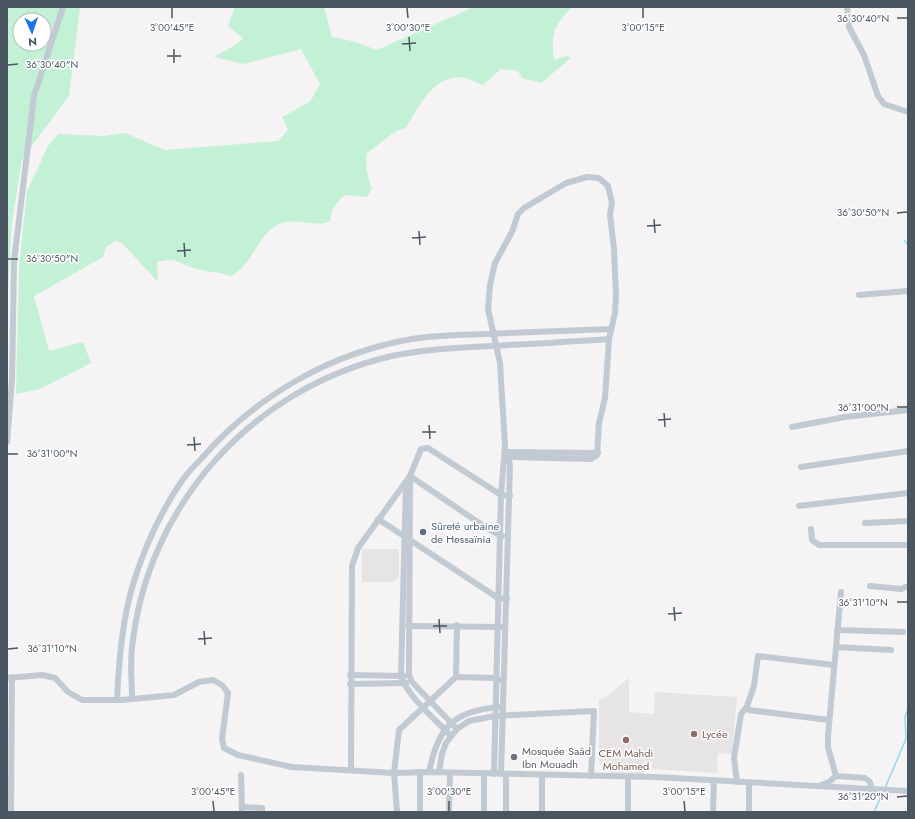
<svg xmlns="http://www.w3.org/2000/svg" width="915" height="819" viewBox="0 0 915 819" font-family="Jost,sans-serif">
<style>
.education{fill:#e6e4e5}
.green{fill:#c3f1d5;fill-rule:evenodd}
.lines{fill:none;stroke-linecap:round;stroke-linejoin:round}
.stream{stroke:#90daee;stroke-width:1.5}
.minor{stroke:#c1cad2;stroke-width:6}
.ticks{fill:none;stroke:#4a5661;stroke-width:1.5}
.service-dot{fill:#5c6f8a;stroke:#fff;stroke-width:1.5}
.education-dot{fill:#8d6e63;stroke:#fff;stroke-width:1.5}
.worship-dot{fill:#6b7280;stroke:#fff;stroke-width:1.5}
.labels{text-anchor:middle;stroke-width:3;stroke-linejoin:round;paint-order:stroke}
.service-label{font-size:11px;fill:#4e5e75;stroke:#fff;text-anchor:start}
.education-label{font-size:11px;fill:#785e54;stroke:#fff;text-anchor:start}
.worship-label{font-size:11px;fill:#5b616d;stroke:#fff;text-anchor:start}
.ticks-label{font-size:10px;text-anchor:middle;fill:#4a5661;stroke:#fff;stroke-width:3;stroke-linejoin:round;paint-order:stroke}
</style>
<rect width="100%" height="100%" fill="#f5f3f3"/>
<g class="education">
<polygon points="362,549 399,549 399,577 393,582 362,582"/>
<polygon points="629,678 629,712 654,714 655,692 737,697 732,754 718,753 717,773 652,769 652,762 644,761 644,774 610,773 599,762 599,699 603,699"/>
</g>
<g class="green">
<path d="M7,7H80L69,96L22,159L12,223L7,307ZM20,20H44V44H20Z"/>
<path d="M236,7H324L332,37L352,41L377,50L474,7H572C553,28 551,32 554,60L567,56L571,58L541,83L522,78L518,71L501,69L483,85C477,83 471,79 465,78C435,72 418,107 406,128L396,131L367,153C365,166 367,176 372,188L367,197L345,195C336,202 331,209 330,221C316,229 292,215 275,226C256,239 251,267 230,276C218,271 205,272 193,268C176,262 178,257 157,262L158,282L122,243L115,241L106,247L103,257L34,296L49,351L83,342L91,363L40,389L16,394L19,267L27,191L48,146L58,134L104,136L125,133L165,150L278,141L288,130L282,117L310,102L320,84L301,49L244,64L214,57L237,44L243,38L228,26L234,9Z"/>
</g>
<g class="lines">
<g class="stream">
<polyline points="904,240 908,245"/>
<polyline points="885,788 906,739 905,717 908,709"/>
<polyline points="874,812 883,792"/>
</g>
<g class="minor">
<polyline points="847,7 849,27 864,55 878,96 884,104 908,112"/>
<polyline points="859,295 908,291"/>
<polyline points="792,427 845,417 908,410"/>
<polyline points="7,442 12,380 14,261 34,96 63,7"/>
<polyline points="505,452 598,453"/>
<polyline points="801,467 908,451"/>
<polyline points="410,476 488,529 502,536"/>
<path d="M406,482L401,676C408,697 435,719 451,736"/>
<polyline points="410,482 409,675 412,682 457,729"/>
<polyline points="799,506 908,493"/>
<polyline points="378,519 498,598 507,599"/>
<polyline points="865,523 908,521"/>
<polyline points="811,529 812,540 819,545 908,545"/>
<polyline points="870,586 901,589 908,586"/>
<polyline points="408,626 501,627"/>
<polyline points="837,630 903,632"/>
<polyline points="836,647 891,650"/>
<polyline points="350,675 404,676"/>
<polyline points="456,677 457,625"/>
<polyline points="7,678 42,675 55,678 68,692 82,700 122,700 174,695 199,682 213,680 222,685 228,693 222,739 224,748 238,755 292,767 394,773 429,772 655,777 908,791"/>
<polyline points="350,684 406,683"/>
<path d="M132,699C132,682 130,664 132,648C147,505 252,388 392,356C425,349 458,348 491,346C530,344 569,342 609,339"/>
<path d="M117,700C119,660 122,620 134,581C145,546 161,512 181,482C187,473 195,465 202,458C256,396 330,353 412,339C436,335 461,335 486,334C528,332 569,331 610,329"/>
<polyline points="829,720 749,710 747,706 754,686 758,656 834,665"/>
<polyline points="351,769 352,566 358,548 410,476 421,449 428,448 501,495 510,496"/>
<polyline points="420,772 420,812"/>
<path d="M429,772C438,728 452,711 499,707"/>
<polyline points="439,772 442,754 446,743 457,729 469,721 495,716 594,711 591,776"/>
<polyline points="494,774 501,495 505,446 500,363 488,309 490,285 495,263 512,232 518,214 524,208 566,183 587,177 599,178 608,186 612,203 610,214 614,249 616,296 615,313 609,339 605,398 599,423 597,455 591,459 504,457"/>
<polyline points="501,774 510,465 509,461 504,459"/>
<polyline points="241,775 242,812"/>
<polyline points="836,776 828,747 828,736 841,592"/>
<polyline points="737,782 734,758 741,714 745,709"/>
<polyline points="749,783 749,812"/>
<polyline points="821,785 829,782 836,776 865,778 870,782 872,789"/>
<polyline points="242,807 262,808 262,812"/>
<polyline points="11,812 12,677"/>
<polyline points="397,812 394,773 399,730 456,677 496,678 499,680"/>
<polyline points="449,812 450,773"/>
<polyline points="484,812 484,773"/>
<polyline points="506,812 506,774"/>
<polyline points="542,812 542,775"/>
<polyline points="628,812 628,777"/>
<polyline points="713,812 714,780"/>
</g>
</g>
<path class="ticks" d="M172,8V18M407,8L408,18M643,8V18M897,18H907M409,37L410,51M402,44L416,43M174,49V63M167,56H181M8,65L18,64M897,213L907,212M654,219L655,233M647,226L661,225M419,231L420,245M412,238L426,237M184,243L185,257M177,251L191,250M8,259H18M897,407H907M664,413L665,427M658,420L671,419M429,425L430,439M422,432H436M194,437L195,451M187,445L201,444M8,454H18M897,602H907M674,607L675,621M668,614L682,613M439,619L440,633M433,626H447M204,631L205,645M198,639L212,638M8,649L18,648M897,797L907,796M213,801L214,811M449,801V811M684,801L685,811"/>
<circle class="service-dot" cx="423" cy="532" r="4"/>
<g class="education-dot">
<circle cx="694" cy="734" r="4"/>
<circle cx="626" cy="740" r="4"/>
</g>
<circle class="worship-dot" cx="514" cy="757" r="4"/>
<g class="labels">
<g class="service-label">
<text x="431" y="530">Sûreté urbaine<tspan x="431" dy="13">de Hessaïnia</tspan></text>
</g>
<g class="education-label">
<text x="702" y="738">Lycée</text>
<text x="626" y="757" text-anchor="middle">CEM Mahdi<tspan x="626" dy="13">Mohamed</tspan></text>
</g>
<g class="worship-label">
<text x="522" y="755">Mosquée Saâd<tspan x="522" dy="13">Ibn Mouadh</tspan></text>
</g>
</g>
<g class="ticks-label">
<text x="863" y="22">36°30'40"N</text>
<text x="172" y="31">3°00'45"E</text>
<text x="408" y="31">3°00'30"E</text>
<text x="643" y="31">3°00'15"E</text>
<text x="52" y="68">36°30'40"N</text>
<text x="863" y="216">36°30'50"N</text>
<text x="52" y="262">36°30'50"N</text>
<text x="863" y="411">36°31'00"N</text>
<text x="52" y="457">36°31'00"N</text>
<text x="863" y="606">36°31'10"N</text>
<text x="52" y="652">36°31'10"N</text>
<text x="213" y="795">3°00'45"E</text>
<text x="449" y="795">3°00'30"E</text>
<text x="684" y="795">3°00'15"E</text>
<text x="863" y="800">36°31'20"N</text>
</g>
<rect width="915" height="819" fill="none" stroke="#4a5661" stroke-width="16"/>
<g transform="translate(32 32) rotate(177)"><circle r="19" fill="#ffffff" stroke="#b7bbc0"/>
<path d="M0-3L7 15L0 10L-7 15Z" fill="#1a73e8"/>
<text y="-6" font-size="11" font-weight="bold" text-anchor="middle" fill="#4a5661">N</text>
</g>
</svg>
